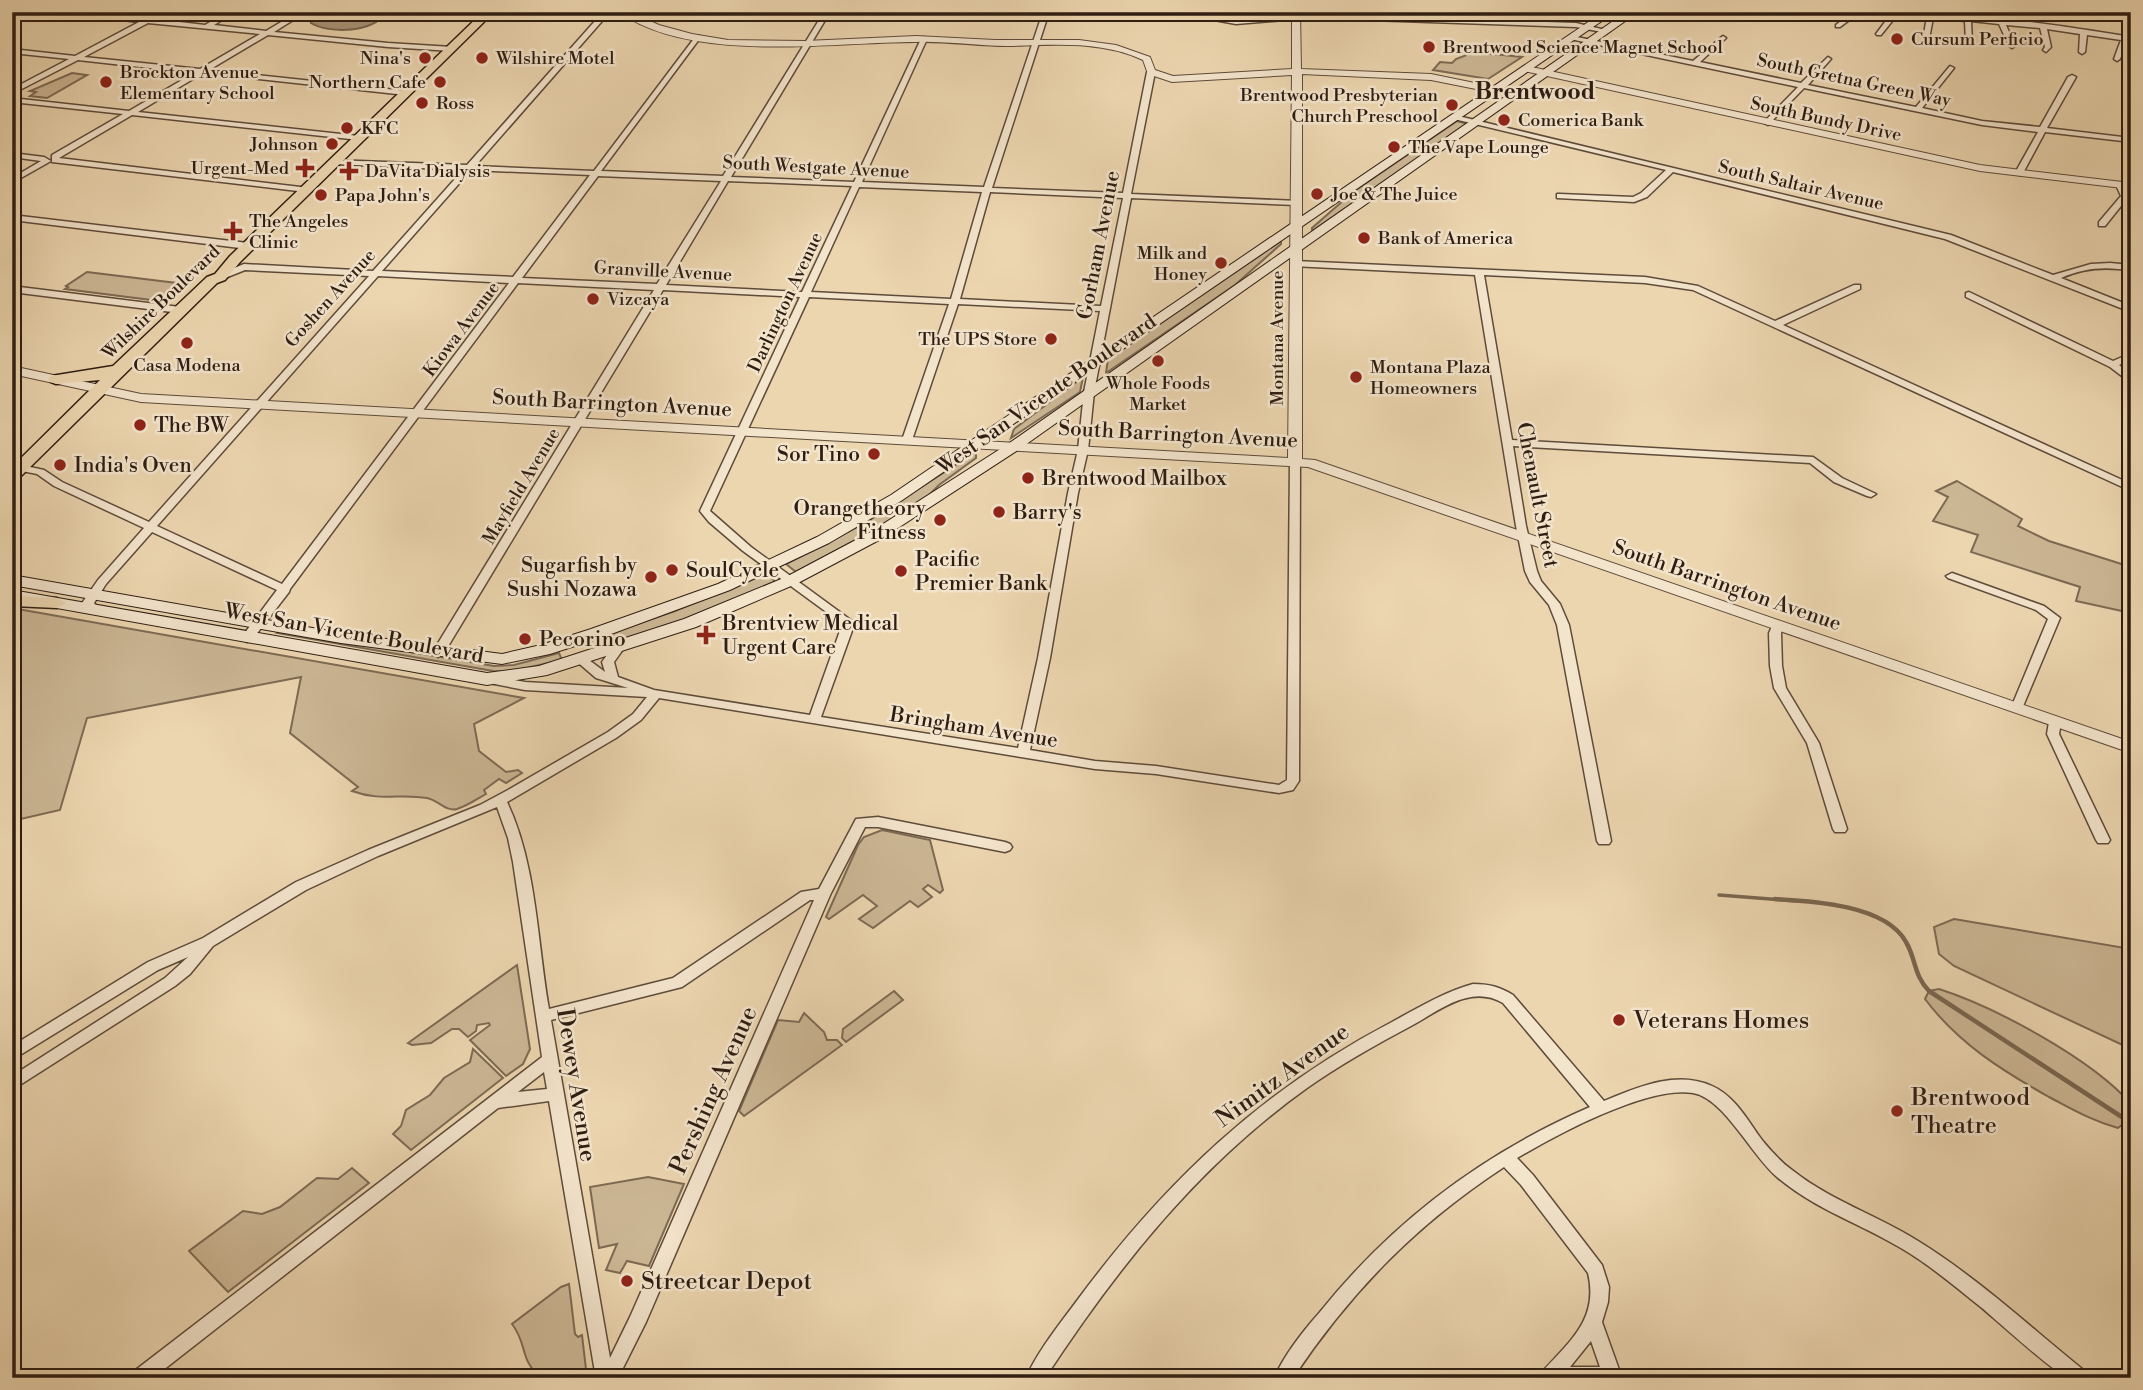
<svg xmlns="http://www.w3.org/2000/svg" width="2143" height="1390" viewBox="0 0 2143 1390" font-family="'Libre Bodoni',serif">
<style>
.green{fill:#ccb795;stroke:#7d6a54;stroke-width:2}
.water{fill:#ab977a;stroke:#796650;stroke-width:2}
.lines{fill:none;stroke-linecap:round;stroke-linejoin:round}
.stream-far1{stroke:#796650;stroke-width:3.5}
.stream{stroke:#796650;stroke-width:4.5}
.minor-casing{stroke:#5e4b3a;stroke-width:3}
.tertiary-casing{stroke:#5e4b3a;stroke-width:2}
.secondary-casing{stroke:#2e1d12;stroke-width:2}
.primary-casing{stroke:#2e1d12;stroke-width:3}
.minor{fill:#f3e4cc;fill-rule:evenodd}
.tertiary{fill:#f3e4cc;fill-rule:evenodd}
.secondary{fill:#f3e4cc;fill-rule:evenodd}
.primary{fill:#ecd6b0;fill-rule:evenodd}
.poi-dot{fill:#8f2418;stroke:#f3e4cc;stroke-width:2.5}
.labels{text-anchor:middle;stroke-width:5;stroke-linejoin:round;paint-order:stroke}
.far-poi-label{font-size:18px;fill:#2e1d12;stroke:#f3e4cc;text-anchor:start}
.far-street-label{font-size:18px;fill:#2e1d12;stroke:#f3e4cc}
.street-label{font-size:21px;fill:#2e1d12;stroke:#f3e4cc}
.poi-label{font-size:21px;fill:#2e1d12;stroke:#f3e4cc;text-anchor:start}
.far-district-label{font-size:23px;font-weight:bold;fill:#2e1d12;stroke:#f3e4cc}
.near-poi-label{font-size:24px;fill:#2e1d12;stroke:#f3e4cc;text-anchor:start}
.near-street-label{font-size:24px;fill:#2e1d12;stroke:#f3e4cc}
</style>
<rect width="100%" height="100%" fill="#ecd6b0"/>
<filter id="stains"><feTurbulence type="fractalNoise" baseFrequency=".00286" numOctaves="4"/><feColorMatrix values="0 0 0 0 .2 0 0 0 0 .09 0 0 0 0 .02 0 0 0 .5 -.17"/></filter>
<radialGradient id="worn" r=".72"><stop offset=".6" stop-color="#630" stop-opacity="0"/><stop offset="1" stop-color="#630" stop-opacity=".3"/></radialGradient>
<g class="green">
<polygon points="1474,52 1522,57 1488,79 1433,70 1440,62 1452,63 1456,59"/>
<polygon points="72,73 87,75 47,98 30,96 36,92 30,91"/>
<polygon points="1457,121 1468,124 1312,231 1312,228 1353,192"/>
<polygon points="1281,241 1281,244 1235,285 1106,373 1108,359"/>
<polygon points="87,272 185,284 167,299 159,301 65,289 68,287 66,286"/>
<polygon points="1083,377 1080,392 1011,438 1014,429"/>
<polygon points="976,452 976,458 939,485 922,502 888,523 796,572 786,564 865,523"/>
<polygon points="1957,481 2022,519 2018,526 2049,541 2131,567 2131,613 2076,601 2080,587 1971,552 1978,535 1933,521 1948,497 1936,491"/>
<polygon points="765,574 769,574 775,582 669,626 601,646 596,643 596,638 675,611"/>
<path d="M12,608L524,698L474,724L479,751L506,772L518,770L522,773L506,783L499,779L484,790L486,794C477,799 467,806 457,809C446,812 438,800 427,798C399,793 382,802 352,791L358,787L290,733L301,677L87,718L60,810L12,821Z"/>
<polygon points="281,630 494,666 514,665 559,653 562,660 508,672 493,671 277,633"/>
<polygon points="882,830 930,840 943,890 940,893 928,885 923,889 932,897 918,907 910,901 873,928 859,919 877,906 863,895 829,919 826,917 858,845 864,837"/>
<polygon points="1954,919 2131,949 2131,1049 1954,966 1939,954 1934,927"/>
<polygon points="517,965 530,1049 523,1064 506,1076 470,1040 490,1025 489,1023 477,1025 476,1031 468,1037 459,1029 452,1029 431,1043 412,1045 408,1043"/>
<path d="M1939,989C1995,1007 2092,1059 2131,1104L2128,1120L2118,1128C2092,1121 2072,1109 2049,1097C2001,1070 1958,1043 1925,999L1929,991Z"/>
<polygon points="894,991 903,1000 846,1042 842,1038 843,1029"/>
<polygon points="804,1013 824,1032 827,1040 837,1040 842,1045 744,1116 739,1111 778,1020 799,1022"/>
<polygon points="473,1049 503,1078 411,1150 393,1134 401,1126 406,1110 430,1095 444,1078 470,1062"/>
<polygon points="352,1168 369,1183 228,1292 189,1251 243,1211 262,1214 280,1207 317,1178 338,1179"/>
<polygon points="648,1177 684,1184 649,1266 627,1261 620,1273 606,1270 617,1244 599,1248 590,1187"/>
<path d="M569,1284L575,1334L578,1337L582,1335L587,1378H534L537,1374C520,1358 527,1343 512,1324L561,1287Z"/>
</g>
<path class="water" d="M319,12H385C376,33 328,34 311,23L310,19Z"/>
<g class="lines">
<polyline class="stream-far1" points="1719,895 1797,901"/>
<path class="stream" d="M1775,899C1813,901 1886,905 1906,942C1916,959 1914,976 1929,991L2131,1123"/>
<g class="minor-casing">
<g id="minor">
<path d="M57,12H82L146,19L158,12H166L154,19L205,25L227,12H235L214,25L266,31L298,12H306L274,32L388,43L452,47L455,49L452,51L388,47L268,35L209,70L406,91L410,93L406,95L203,73L138,112L359,136L363,138L359,140L132,115L59,158L309,188V192H306L52,162V155L123,114L12,102V98L129,111L194,73L78,60L12,94V89L69,59L12,53V49L75,56L139,22ZM148,23L260,34L200,69L84,57Z"/>
<path d="M603,12H610L475,166L594,171L696,36H700V38L601,171L723,176L824,12H830L731,177L854,182L921,39L924,37L927,39L862,182L984,187L1043,12H1049L992,188L1123,193L1147,72L1151,70L1155,72L1131,194L1299,201L1300,203L1296,205L1131,198L1094,392L1088,450L1078,493L1050,658L1030,750L1095,761L1156,766L1279,785L1287,780L1290,461L1295,458L1300,461L1299,781L1293,790L1279,793L1156,774L1095,769L659,698L641,720L616,738L507,802C537,865 537,941 549,1009L673,978L801,892L819,889L856,819L878,817L1005,842L1010,844L1012,847L1010,850L1005,852L878,827H865L831,893L646,1322L618,1378H596L549,1101L498,1108L153,1378H130L133,1372L542,1057L513,862L508,838L497,807L378,856L306,890L213,946L190,974L175,986L12,1090V1076L165,978L188,957L158,970L12,1060V1046L148,962L203,938L296,882L368,850L480,805L508,790L608,732L633,714L647,697L525,690L484,682L482,679L484,676L488,675L525,682L628,688L596,678L575,660L577,657H585L605,672L602,662L614,645L618,644L624,648L614,662L618,677L654,690L810,715L841,628L840,622L743,551L709,522L700,511L800,297L663,290L444,653L438,657L432,653L654,290L518,283L290,589L289,592L251,641L247,642L241,638L277,590L152,532L106,584L94,603L100,610L98,612H90L82,603L98,580L144,528L54,486L37,474L12,469V463L44,470L62,482L149,522L369,276L245,270L220,280L217,279V275L244,264L373,271L463,170L335,164H332V160L467,165ZM471,170L590,175L513,277L382,271ZM598,176L721,181L657,284L522,278ZM728,181L852,186L802,292L666,285ZM859,187L982,192L951,299L811,292ZM990,192L1123,198L1101,306L960,299ZM378,276L509,283L282,584L157,526ZM809,297L949,304L902,440L907,443L912,440L958,304L1100,311L1084,392L1078,450L1068,493L1038,658L1018,748L821,717L853,628L852,621L751,547L710,511ZM810,900H814L630,1317L610,1358L551,1020L682,987ZM544,1072L547,1089L518,1092Z"/>
<polygon points="1170,12 1187,12 1236,20 1309,14 1576,23 1610,31 1607,33 1576,27 1309,18 1236,24"/>
<polygon points="1807,12 1815,12 1806,19 1802,19 1802,17"/>
<polygon points="1852,12 1860,12 1840,27 1836,27 1836,25"/>
<path d="M1888,12C1969,12 2052,24 2131,37V41H2127L2120,59L2117,61L2114,59L2121,40L2087,35L2085,52L2082,54L2079,52L2080,34L2047,29L2051,47L2046,52L2043,50L2045,47L2040,28L2006,25L2015,46L2012,48L2009,46L1999,24L1971,21L1972,43L1969,45L1966,43L1965,21L1933,18L1929,39L1926,41L1923,39L1927,17L1897,15L1881,35H1877L1876,34L1891,14Z"/>
<polygon points="1572,36 1693,61 1723,36 1726,38 1725,39 1700,62 1801,83 1828,57 1831,59 1830,60 1808,85 1916,107 1950,66 1954,68 1922,108 1982,121 2040,127 2068,77 2072,75 2076,77 2047,128 2131,138 2131,142 2045,132 2023,173 2019,175 2015,173 2038,132 1982,125 1804,88 1768,125 1764,123 1765,121 1798,87 1570,39 1569,38"/>
<path d="M1454,115L1951,235L2053,275L2091,264L2110,263L2131,265V271C2106,266 2084,268 2061,278L2131,306V312L1945,239L1673,172L1647,197L1634,202L1557,198V194H1560L1633,197L1641,193L1666,170L1454,119Z"/>
<polygon points="12,153 44,157 51,161 12,183 12,178 41,161 12,157"/>
<polygon points="2117,183 2123,183 2129,196 2105,226 2099,226 2099,222 2121,196 2116,185"/>
<polygon points="12,215 248,243 252,246 248,249 12,220"/>
<polygon points="1295,261 1645,277 1698,286 1775,321 1854,285 1860,285 1860,289 1783,325 2131,484 2131,491 1693,290 1645,283 1484,275 1512,440 1813,457 1842,478 1876,494 1871,497 1867,496 1834,482 1810,463 1513,446 1526,526 1537,571 1541,581 1560,604 1569,625 1611,841 1609,844 1599,844 1597,841 1557,625 1549,605 1530,582 1525,571 1516,526 1475,275 1292,266 1291,264"/>
<polygon points="12,286 180,307 185,310 180,313 12,292"/>
<polygon points="1969,292 2113,361 2131,353 2131,360 2119,365 2131,375 2131,383 2110,367 1966,297 1966,293"/>
<polygon points="1952,573 2044,606 2060,618 2021,711 2017,712 2011,708 2048,619 2036,610 1948,578 1946,576"/>
<polygon points="1778,621 1784,625 1781,633 1782,666 1786,688 1819,743 1847,829 1845,832 1835,832 1833,829 1807,743 1774,688 1770,666 1769,633 1774,622"/>
<polygon points="2055,718 2061,722 2059,734 2110,840 2108,843 2098,843 2096,840 2047,734 2049,722"/>
<path d="M1473,984C1489,984 1500,987 1513,995L1604,1101C1638,1087 1676,1070 1712,1086C1735,1096 1748,1121 1762,1140C1771,1151 1781,1162 1792,1170C1831,1201 1877,1215 1918,1241C1978,1278 2031,1328 2086,1372L2089,1378C2082,1378 2074,1379 2068,1378C2057,1375 1995,1319 1982,1308C1953,1285 1924,1260 1892,1243C1853,1221 1812,1207 1777,1177C1751,1155 1724,1098 1693,1093C1648,1085 1556,1135 1517,1158L1533,1175L1602,1265L1609,1287L1608,1302L1602,1322L1622,1378H1539L1542,1372C1570,1341 1599,1319 1588,1273L1521,1185L1504,1167C1417,1224 1351,1291 1293,1378H1274C1285,1354 1303,1331 1320,1312C1393,1221 1484,1153 1590,1107L1503,1003C1471,984 1440,1010 1411,1026C1375,1045 1340,1065 1307,1088C1199,1165 1117,1268 1045,1378H1026C1037,1352 1062,1321 1079,1298C1166,1181 1262,1090 1392,1022C1418,1008 1444,992 1473,984ZM1591,1341L1600,1367H1570Z"/>
</g>
</g>
<g class="tertiary-casing">
<g id="tertiary">
<path d="M619,12H630L659,25L692,34L728,40L805,41L916,36L995,40H1079L1116,45L1150,57L1155,70L1173,76L1292,69V12H1300L1301,69L1431,74L1499,88V92L1496,93L1431,80L1302,74V459L1315,460L2131,742V753L1308,467L141,402L12,374V366L141,394L1288,458L1292,75L1172,82L1148,74L1143,60C1101,40 1052,45 1007,46C977,46 947,41 916,42C831,42 692,64 619,12Z"/>
<polygon points="1527,66 1980,165 2131,183 2131,189 1980,171 1524,71 1522,69"/>
</g>
</g>
<g class="secondary-casing">
<g id="secondary">
<polygon points="1603,12 1615,12 901,501 829,543 730,590 603,637 550,654 502,664 341,643 12,585 12,575 341,633 502,654 541,645 591,629 718,584 817,537 891,495"/>
<polygon points="1626,12 1638,12 1018,450 881,539 798,583 696,627 547,675 487,685 12,600 12,590 487,673 539,666 684,619 786,577 869,533 1008,444"/>
</g>
</g>
<g class="primary-casing">
<g id="primary">
<polygon points="483,12 494,12 240,262 225,280 217,283 18,479 12,481 12,467 100,380 56,384 51,382 48,379 51,376 113,366 207,277 215,274 230,256"/>
<polygon points="12,596 57,598 66,603 57,608 12,606"/>
</g>
</g>
<use href="#minor" class="minor"/>
<use href="#tertiary" class="tertiary"/>
<use href="#secondary" class="secondary"/>
<use href="#primary" class="primary"/>
</g>
<g class="poi-dot">
<circle cx="1897" cy="39" r="7"/>
<circle cx="1429" cy="47" r="7"/>
<circle cx="425" cy="58" r="7"/>
<circle cx="482" cy="58" r="7"/>
<circle cx="106" cy="82" r="7"/>
<circle cx="440" cy="82" r="7"/>
<circle cx="422" cy="103" r="7"/>
<circle cx="1452" cy="105" r="7"/>
<circle cx="1504" cy="120" r="7"/>
<circle cx="347" cy="128" r="7"/>
<circle cx="332" cy="144" r="7"/>
<circle cx="1394" cy="147" r="7"/>
<path d="M301.5 157.5h7v7h7v7h-7v7h-7v-7h-7v-7h7z"/>
<path d="M345.5 160.5h7v7h7v7h-7v7h-7v-7h-7v-7h7z"/>
<circle cx="1317" cy="194" r="7"/>
<circle cx="321" cy="195" r="7"/>
<path d="M229.5 220.5h7v7h7v7h-7v7h-7v-7h-7v-7h7z"/>
<circle cx="1364" cy="238" r="7"/>
<circle cx="1221" cy="263" r="7"/>
<circle cx="593" cy="299" r="7"/>
<circle cx="1051" cy="339" r="7"/>
<circle cx="187" cy="343" r="7"/>
<circle cx="1158" cy="361" r="7"/>
<circle cx="1356" cy="377" r="7"/>
<circle cx="140" cy="425" r="7"/>
<circle cx="874" cy="454" r="7"/>
<circle cx="60" cy="465" r="7"/>
<circle cx="1028" cy="478" r="7"/>
<circle cx="999" cy="512" r="7"/>
<circle cx="940" cy="520" r="7"/>
<circle cx="672" cy="570" r="7"/>
<circle cx="901" cy="571" r="7"/>
<circle cx="651" cy="577" r="7"/>
<path d="M702.5 624.5h7v7h7v7h-7v7h-7v-7h-7v-7h7z"/>
<circle cx="525" cy="639" r="7"/>
<circle cx="1619" cy="1020" r="7"/>
<circle cx="1897" cy="1111" r="7"/>
<circle cx="627" cy="1281" r="7"/>
</g>
<g class="labels">
<g class="far-poi-label">
<text x="1911" y="45">Cursum Perficio</text>
<text x="1443" y="53">Brentwood Science Magnet School</text>
<text x="411" y="64" text-anchor="end">Nina's</text>
<text x="496" y="64">Wilshire Motel</text>
<text x="120" y="78">Brockton Avenue<tspan x="120" dy="21">Elementary School</tspan></text>
<text x="426" y="88" text-anchor="end">Northern Cafe</text>
<text x="1438" y="101" text-anchor="end">Brentwood Presbyterian<tspan x="1438" dy="21">Church Preschool</tspan></text>
<text x="436" y="109">Ross</text>
<text x="1518" y="126">Comerica Bank</text>
<text x="361" y="134">KFC</text>
<text x="318" y="150" text-anchor="end">Johnson</text>
<text x="1408" y="153">The Vape Lounge</text>
<text x="289" y="174" text-anchor="end">Urgent-Med</text>
<text x="365" y="177">DaVita Dialysis</text>
<text x="1331" y="200">Joe &amp; The Juice</text>
<text x="335" y="201">Papa John's</text>
<text x="249" y="227">The Angeles<tspan x="249" dy="21">Clinic</tspan></text>
<text x="1378" y="244">Bank of America</text>
<text x="1207" y="259" text-anchor="end">Milk and<tspan x="1207" dy="21">Honey</tspan></text>
<text x="607" y="305">Vizcaya</text>
<text x="1037" y="345" text-anchor="end">The UPS Store</text>
<text x="187" y="371" text-anchor="middle">Casa Modena</text>
<text x="1370" y="373">Montana Plaza<tspan x="1370" dy="21">Homeowners</tspan></text>
<text x="1158" y="389" text-anchor="middle">Whole Foods<tspan x="1158" dy="21">Market</tspan></text>
</g>
<g class="far-street-label">
<text transform="translate(1854 80) rotate(12)" y="6">South Gretna Green Way</text>
<text transform="translate(1826 119) rotate(12)" y="6">South Bundy Drive</text>
<text transform="translate(816 167) rotate(3)" y="6">South Westgate Avenue</text>
<text transform="translate(1801 185) rotate(13)" y="6">South Saltair Avenue</text>
<text transform="translate(663 271) rotate(3)" y="6">Granville Avenue</text>
<text transform="translate(330 298) rotate(-48)" y="6">Goshen Avenue</text>
<text transform="translate(161 302) rotate(-44)" y="6">Wilshire Boulevard</text>
<text transform="translate(785 302) rotate(-65)" y="6">Darlington Avenue</text>
<text transform="translate(461 329) rotate(-53)" y="6">Kiowa Avenue</text>
<text transform="translate(1277 338) rotate(-90)" y="6">Montana Avenue</text>
<text transform="translate(521 486) rotate(-59)" y="6">Mayfield Avenue</text>
</g>
<g class="street-label">
<text transform="translate(1098 245) rotate(-79)" y="7">Gorham Avenue</text>
<text transform="translate(1046 394) rotate(-35)" y="7">West San Vicente Boulevard</text>
<text transform="translate(612 403) rotate(3)" y="7">South Barrington Avenue</text>
<text transform="translate(1178 434) rotate(3)" y="7">South Barrington Avenue</text>
<text transform="translate(1538 495) rotate(79)" y="7">Chenault Street</text>
<text transform="translate(1727 585) rotate(19)" y="7">South Barrington Avenue</text>
<text transform="translate(354 633) rotate(10)" y="7">West San Vicente Boulevard</text>
<text transform="translate(974 727) rotate(9)" y="7">Bringham Avenue</text>
</g>
<g class="poi-label">
<text x="154" y="432">The BW</text>
<text x="860" y="461" text-anchor="end">Sor Tino</text>
<text x="74" y="472">India's Oven</text>
<text x="1042" y="485">Brentwood Mailbox</text>
<text x="926" y="515" text-anchor="end">Orangetheory<tspan x="926" dy="24">Fitness</tspan></text>
<text x="1013" y="519">Barry's</text>
<text x="915" y="566">Pacific<tspan x="915" dy="24">Premier Bank</tspan></text>
<text x="637" y="572" text-anchor="end">Sugarfish by<tspan x="637" dy="24">Sushi Nozawa</tspan></text>
<text x="686" y="577">SoulCycle</text>
<text x="722" y="630">Brentview Medical<tspan x="722" dy="24">Urgent Care</tspan></text>
<text x="539" y="646">Pecorino</text>
</g>
<g class="far-district-label">
<text x="1535" y="99">Brentwood</text>
</g>
<g class="near-poi-label">
<text x="1633" y="1028">Veterans Homes</text>
<text x="1911" y="1105">Brentwood<tspan x="1911" dy="28">Theatre</tspan></text>
<text x="641" y="1289">Streetcar Depot</text>
</g>
<g class="near-street-label">
<text transform="translate(1282 1075) rotate(-36)" y="8">Nimitz Avenue</text>
<text transform="translate(577 1085) rotate(81)" y="8">Dewey Avenue</text>
<text transform="translate(713 1090) rotate(-66)" y="8">Pershing Avenue</text>
</g>
</g>
<rect width="2143" height="1390" fill="none" stroke="#ecd6b0" stroke-width="42"/>
<rect x="14" y="14" width="2115" height="1362" fill="none" stroke="#2e1d12" stroke-width="3.5"/>
<rect x="21" y="21" width="2101" height="1348" fill="none" stroke="#2e1d12" stroke-width="2"/>
<rect width="100%" height="100%" filter="url(#stains)"/>
<rect width="100%" height="100%" fill="url(#worn)"/>
</svg>
